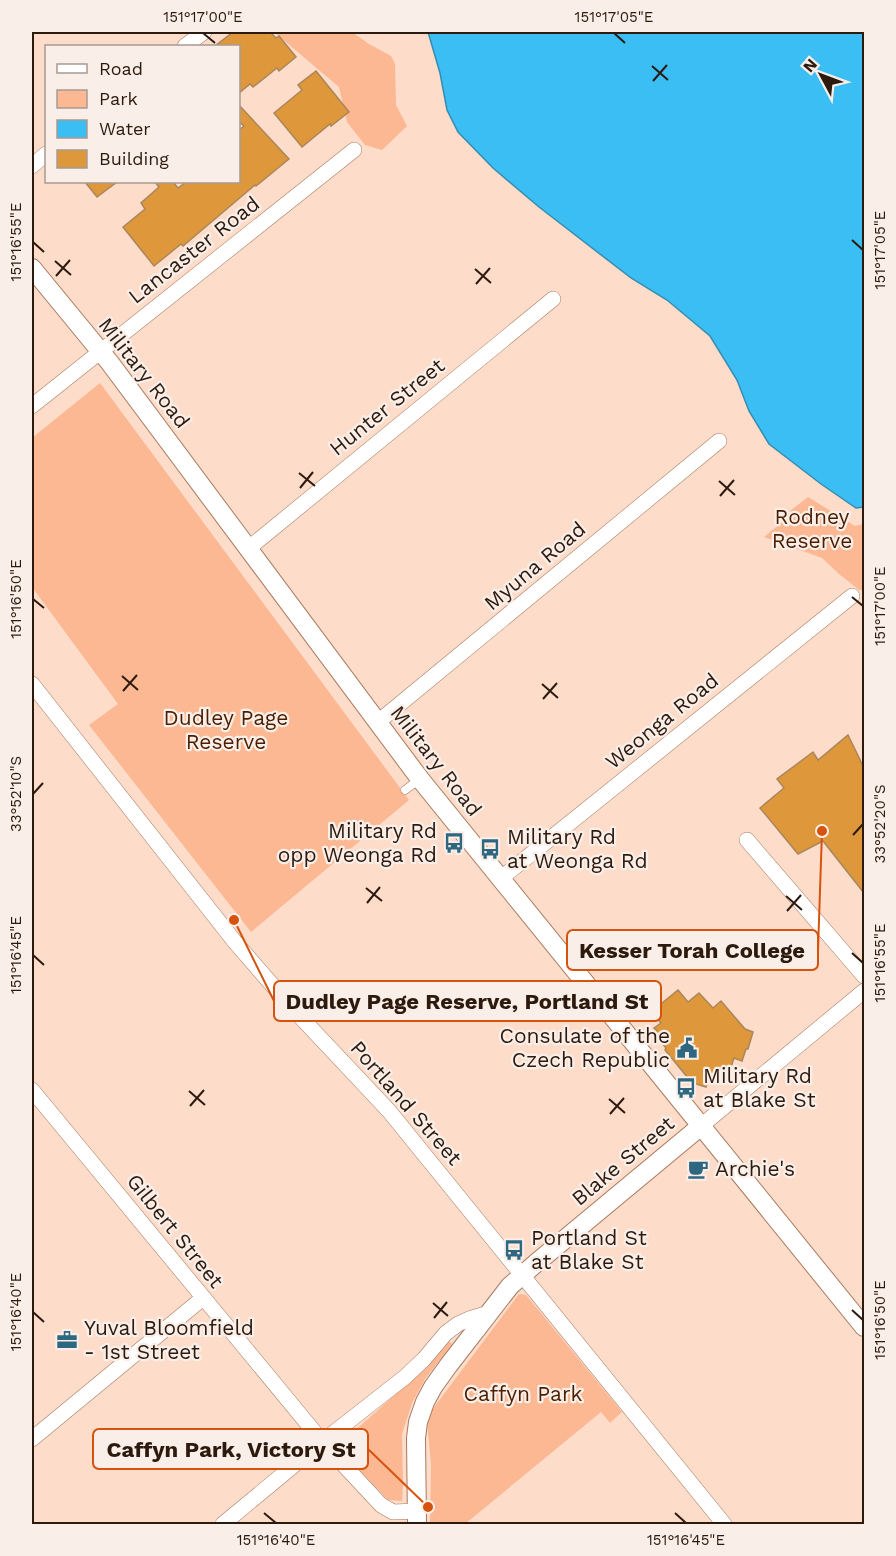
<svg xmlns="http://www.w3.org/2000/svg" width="896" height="1556" viewBox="0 0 896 1556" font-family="'Work Sans',sans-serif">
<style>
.green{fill:#fbb892}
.water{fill:#3abef4;stroke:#368daf;stroke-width:1.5}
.building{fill:#de983b;stroke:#aa865b;stroke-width:1.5}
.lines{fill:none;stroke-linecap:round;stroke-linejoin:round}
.service-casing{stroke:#aa795d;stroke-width:9}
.minor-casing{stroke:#aa795d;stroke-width:16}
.tertiary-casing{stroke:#aa795d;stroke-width:20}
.service{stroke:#fff;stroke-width:8}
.minor{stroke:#fff;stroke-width:15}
.tertiary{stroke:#fff;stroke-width:18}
.ticks{fill:none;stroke:#2d1a0f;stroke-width:2}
.labels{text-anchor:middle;stroke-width:4.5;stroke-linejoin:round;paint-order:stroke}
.street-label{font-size:21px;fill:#2d1a0f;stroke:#faefe8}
.park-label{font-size:21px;fill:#4b1e00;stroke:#faefe8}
.poi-label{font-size:21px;fill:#2d1a0f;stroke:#faefe8;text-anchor:start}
.leader{fill:none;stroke:#d5530c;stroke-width:2}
.callout-dot{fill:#d5530c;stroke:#faefe8;stroke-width:2}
.callout{fill:#faefe8;stroke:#d5530c;stroke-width:2}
.callout-label{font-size:22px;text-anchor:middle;font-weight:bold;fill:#2d1a0f}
.neatline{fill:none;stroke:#2d1a0f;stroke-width:2}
.ticks-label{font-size:15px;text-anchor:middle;fill:#2d1a0f}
</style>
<rect width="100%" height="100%" fill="#fddcca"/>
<g class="green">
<polygon points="274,32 352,32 369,44 391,56 395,64 396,105 407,126 382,150 365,145 347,122 339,87"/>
<polygon points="100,383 409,800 251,932 89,725 118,704 32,587 32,438"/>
<polygon points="808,497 855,526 864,524 864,590 859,590 838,573 822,558 764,537 792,514 790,511"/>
<polygon points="519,1294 526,1295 622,1412 610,1423 601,1412 465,1524 430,1524 431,1464 427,1421 432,1410"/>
<polygon points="447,1339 452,1344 425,1379 412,1403 402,1434 403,1485 402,1501 388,1500 348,1458 342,1442 423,1370"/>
</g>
<polygon class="water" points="428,32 864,32 864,507 856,508 821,484 769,444 749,411 737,380 710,336 667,300 631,278 539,207 493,168 458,132 447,110 440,73"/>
<g class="building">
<polygon points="233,32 270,32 276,38 279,36 296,57 279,71 277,68 253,87 250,84 238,94 238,46 215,46"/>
<polygon points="316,71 349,112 331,126 330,124 302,147 274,113 302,90 298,85"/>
<polygon points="238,104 289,159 256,186 255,185 183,246 181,244 154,266 123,227 145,209 141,203 159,187 155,182 173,182 178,188 186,182 238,182 238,131 244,126 238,121"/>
<polygon points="85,182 117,182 97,197"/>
<polygon points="848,735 864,768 864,893 823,841 798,854 760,808 784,788 777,779 813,752 818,760"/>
<polygon points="678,990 688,1002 699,993 713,1008 721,1001 745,1029 753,1032 748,1049 746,1049 742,1061 734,1058 730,1070 722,1067 718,1078 709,1076 706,1087 696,1084 695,1080 688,1078 665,1050 666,1048 654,1034 657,1031 654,1028 661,1023 651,1012"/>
</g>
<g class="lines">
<g class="service-casing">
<polyline id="service" points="405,790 420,779"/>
</g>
<g class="minor-casing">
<g id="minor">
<polyline points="185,46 204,32"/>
<polyline points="32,166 46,154"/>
<polyline points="32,406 354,150"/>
<polyline points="249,548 553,299"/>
<polyline points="32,684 235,942 293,1009 389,1111 724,1524"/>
<polyline points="378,722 719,441"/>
<polyline points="747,840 864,976"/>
<polyline points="500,879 852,596"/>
<polyline points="32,1090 326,1446 381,1505 393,1512 417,1511"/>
<polyline points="701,1126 864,991"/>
<polyline points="32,1439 203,1298"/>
<polyline points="223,1524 322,1442 405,1377 424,1359 446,1333 458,1324 469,1319 489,1313"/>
</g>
</g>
<g class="tertiary-casing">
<g id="tertiary">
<polyline points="32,268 110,363 420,779 864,1327"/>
<polyline points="417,1524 416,1438 418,1422 425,1402 433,1387 448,1366 510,1286 535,1264 701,1126"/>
</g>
</g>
<use href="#service" class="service"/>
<use href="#minor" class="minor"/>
<use href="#tertiary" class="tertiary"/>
</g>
<path class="ticks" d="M203,33L215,43M614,33L625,43M652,66L668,80M653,81L667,65M852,240L863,250M33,242L44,252M55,261L71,275M475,269L491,283M56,276L70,260M476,284L490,268M299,473L315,486M719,481L735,495M300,488L313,472M720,496L734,480M852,597L863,606M33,599L44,608M122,676L138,690M542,684L558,698M123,691L137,675M543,699L557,683M33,794L43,783M853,835L863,824M366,888L382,901M786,896L802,910M367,903L380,887M787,911L801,895M852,953L863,963M33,955L44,965M189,1091L205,1105M609,1099L625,1113M190,1106L204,1090M610,1114L624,1098M433,1303L448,1316M852,1310L863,1320M33,1312L44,1322M434,1318L447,1302M264,1513L276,1523M675,1513L686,1523"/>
<defs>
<g id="bus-bare" transform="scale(1.62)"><path d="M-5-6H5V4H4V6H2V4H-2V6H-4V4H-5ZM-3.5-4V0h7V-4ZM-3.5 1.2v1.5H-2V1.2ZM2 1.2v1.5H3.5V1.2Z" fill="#2f6781" stroke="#faefe8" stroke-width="2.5" paint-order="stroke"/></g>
<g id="civic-bare" transform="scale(1.62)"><path d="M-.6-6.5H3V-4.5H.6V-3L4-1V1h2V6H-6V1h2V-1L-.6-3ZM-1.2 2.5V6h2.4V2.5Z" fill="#2f6781" stroke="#faefe8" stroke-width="2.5" paint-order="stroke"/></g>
<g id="cafe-bare" transform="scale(1.62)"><path d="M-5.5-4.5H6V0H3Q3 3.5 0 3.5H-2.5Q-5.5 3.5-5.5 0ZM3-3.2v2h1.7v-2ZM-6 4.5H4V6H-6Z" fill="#2f6781" stroke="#faefe8" stroke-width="2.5" paint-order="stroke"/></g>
<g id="office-bare" transform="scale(1.62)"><path d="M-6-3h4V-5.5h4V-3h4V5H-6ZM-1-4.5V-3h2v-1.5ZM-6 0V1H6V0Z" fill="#2f6781" stroke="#faefe8" stroke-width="2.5" paint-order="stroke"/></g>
</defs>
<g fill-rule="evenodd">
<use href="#bus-bare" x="454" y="843"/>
<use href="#bus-bare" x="490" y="849"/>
<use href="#civic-bare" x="687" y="1048"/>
<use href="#bus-bare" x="686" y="1088"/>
<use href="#cafe-bare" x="698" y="1169"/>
<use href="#bus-bare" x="514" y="1250"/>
<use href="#office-bare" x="67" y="1340"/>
</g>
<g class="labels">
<g class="street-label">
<text transform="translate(194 250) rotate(-38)" y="7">Lancaster Road</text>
<text transform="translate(144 373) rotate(52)" y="7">Military Road</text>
<text transform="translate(387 407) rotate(-39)" y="7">Hunter Street</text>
<text transform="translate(535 566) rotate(-40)" y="7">Myuna Road</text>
<text transform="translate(662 721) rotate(-39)" y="7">Weonga Road</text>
<text transform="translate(436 761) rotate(52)" y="7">Military Road</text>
<text transform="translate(406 1103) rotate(49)" y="7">Portland Street</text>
<text transform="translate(623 1161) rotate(-40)" y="7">Blake Street</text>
<text transform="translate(175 1231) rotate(51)" y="7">Gilbert Street</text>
</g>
<g class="park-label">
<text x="812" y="524">Rodney<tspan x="812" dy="24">Reserve</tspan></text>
<text x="226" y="725">Dudley Page<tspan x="226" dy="24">Reserve</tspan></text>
<text x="523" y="1401">Caffyn Park</text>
</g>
<g class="poi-label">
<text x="437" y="838" text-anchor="end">Military Rd<tspan x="437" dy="24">opp Weonga Rd</tspan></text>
<text x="507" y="844">Military Rd<tspan x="507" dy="24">at Weonga Rd</tspan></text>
<text x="670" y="1043" text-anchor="end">Consulate of the<tspan x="670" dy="24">Czech Republic</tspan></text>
<text x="703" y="1083">Military Rd<tspan x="703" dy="24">at Blake St</tspan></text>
<text x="715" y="1176">Archie's</text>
<text x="531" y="1245">Portland St<tspan x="531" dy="24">at Blake St</tspan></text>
<text x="84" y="1335">Yuval Bloomfield<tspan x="84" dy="24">- 1st Street</tspan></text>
</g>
</g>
<path class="leader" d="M822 831L818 950M234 920L274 1001M428 1507L368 1449"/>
<g class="callout-dot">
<circle cx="822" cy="831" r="6"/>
<circle cx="234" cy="920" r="6"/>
<circle cx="428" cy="1507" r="6"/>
</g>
<g class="callout">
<rect x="567" y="930" width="251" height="40" rx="6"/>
<rect x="274" y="981" width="387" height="40" rx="6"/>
<rect x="93" y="1429" width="275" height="40" rx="6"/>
</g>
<g class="callout-label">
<text x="692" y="958">Kesser Torah College</text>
<text x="467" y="1009">Dudley Page Reserve, Portland St</text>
<text x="231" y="1457">Caffyn Park, Victory St</text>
</g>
<rect width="896" height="1556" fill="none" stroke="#faefe8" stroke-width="66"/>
<rect x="45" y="45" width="195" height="138" fill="#faefe8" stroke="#a89a91" stroke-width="1.5"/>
<rect x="57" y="64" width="30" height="9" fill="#ffffff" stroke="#a89a91" stroke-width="1.5"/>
<text x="99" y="75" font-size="18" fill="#2d1a0f">Road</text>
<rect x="57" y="90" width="30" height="18" fill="#fbb892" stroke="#a89a91" stroke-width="1.5"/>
<text x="99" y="105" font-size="18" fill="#2d1a0f">Park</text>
<rect x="57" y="120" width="30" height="18" fill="#3abef4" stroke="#a89a91" stroke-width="1.5"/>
<text x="99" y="135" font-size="18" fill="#2d1a0f">Water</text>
<rect x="57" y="150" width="30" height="18" fill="#de983b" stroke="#a89a91" stroke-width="1.5"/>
<text x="99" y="165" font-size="18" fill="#2d1a0f">Building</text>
<g transform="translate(821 75) rotate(311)" stroke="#faefe8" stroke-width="4.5" paint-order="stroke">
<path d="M0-4.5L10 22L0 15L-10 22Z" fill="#2d1a0f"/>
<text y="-9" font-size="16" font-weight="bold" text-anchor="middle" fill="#2d1a0f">N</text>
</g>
<rect x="33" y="33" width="830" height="1490" class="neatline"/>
<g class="ticks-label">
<text x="203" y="22">151°17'00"E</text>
<text x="614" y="22">151°17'05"E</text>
<text transform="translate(16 242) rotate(-90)" y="5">151°16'55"E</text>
<text transform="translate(880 250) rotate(-90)" y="5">151°17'05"E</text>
<text transform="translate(16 599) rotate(-90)" y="5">151°16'50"E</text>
<text transform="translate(880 606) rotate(-90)" y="5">151°17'00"E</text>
<text transform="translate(16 794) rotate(-90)" y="5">33°52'10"S</text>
<text transform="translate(880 824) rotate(-90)" y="5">33°52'20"S</text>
<text transform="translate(16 955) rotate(-90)" y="5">151°16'45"E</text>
<text transform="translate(880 963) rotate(-90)" y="5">151°16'55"E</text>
<text transform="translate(16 1312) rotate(-90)" y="5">151°16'40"E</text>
<text transform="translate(880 1320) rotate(-90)" y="5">151°16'50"E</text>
<text x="276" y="1545">151°16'40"E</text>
<text x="686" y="1545">151°16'45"E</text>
</g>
</svg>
